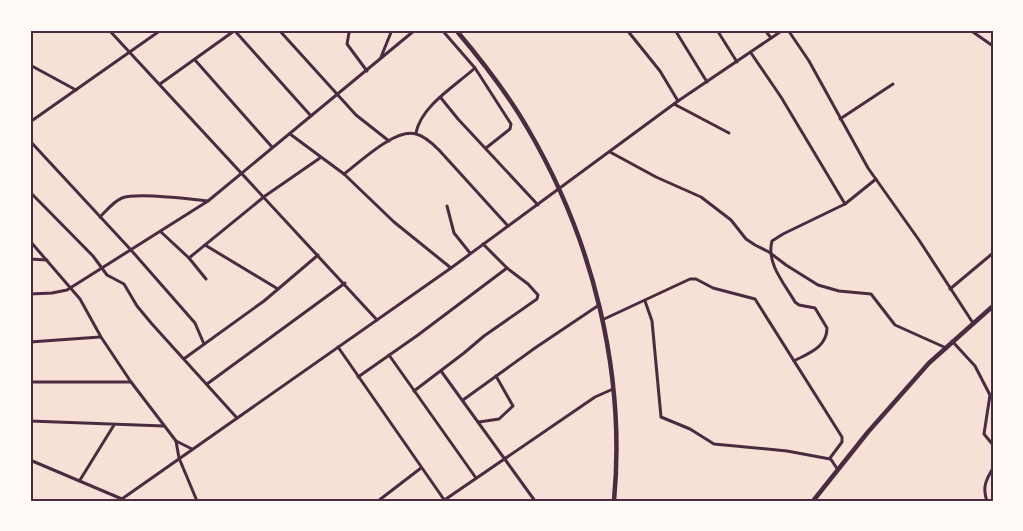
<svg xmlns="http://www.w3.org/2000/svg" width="1023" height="531" viewBox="0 0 1023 531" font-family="'Roboto Condensed',sans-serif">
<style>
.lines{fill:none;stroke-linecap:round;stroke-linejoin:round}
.minor{stroke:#4a2c40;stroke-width:3}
.secondary{stroke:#4a2c40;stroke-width:4.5}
.primary{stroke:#4a2c40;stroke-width:4.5}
.neatline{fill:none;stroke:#4a2c40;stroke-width:2}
</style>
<rect width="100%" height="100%" fill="#f7e1d7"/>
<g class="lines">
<g class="minor">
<polyline points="109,30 377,320"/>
<polyline points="279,30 356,115 389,141"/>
<polyline points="351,30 349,33 347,44 367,71"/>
<polyline points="442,30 475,68 511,124 510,129 486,148"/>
<polyline points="627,30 660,71 678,101"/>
<polyline points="675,30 707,82"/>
<polyline points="717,30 737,62"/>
<polyline points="765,30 771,38"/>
<polyline points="788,30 809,61 868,168 919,240 973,323"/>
<polyline points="970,30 993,46"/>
<polyline points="235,31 311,116"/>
<polyline points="751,53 781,97 845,204"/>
<polyline points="381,57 392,30"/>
<polyline points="195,60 272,147"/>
<polyline points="30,65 76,90"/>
<polyline points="160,84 234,31"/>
<polyline points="441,98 458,119 538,205"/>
<polyline points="674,104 729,133"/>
<polyline points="840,119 893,84"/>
<polyline points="30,122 161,30"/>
<path d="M416,133C421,106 455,86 475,68"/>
<polyline points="290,134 344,174 394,222 451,268"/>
<polyline points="30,141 131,250 195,323 204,344"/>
<polyline points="610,152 656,177 701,197 731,220 746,239 755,245 769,252 786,265 818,285 839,291 871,294 895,325 944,347"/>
<path d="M344,174C360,162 395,128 416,134C425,136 433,144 439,150L508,226"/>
<polyline points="30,192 93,256 107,275 124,284 137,306 152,324 237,418"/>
<polyline points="447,206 454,233 470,253"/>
<path d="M100,217C106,211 114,201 122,198C137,192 190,199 208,201"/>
<polyline points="161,232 189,258 206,279"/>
<polyline points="30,241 80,299 101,337 131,382 176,441 179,458 197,501"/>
<polyline points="205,245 278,289"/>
<polyline points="189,258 265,196 320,158"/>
<polyline points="30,259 47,260"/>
<polyline points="950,289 993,253"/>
<polyline points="30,294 52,293 67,290 208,201 415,30"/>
<polyline points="645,301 652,321 661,417 690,429 714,444 787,451 830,459"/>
<polyline points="602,320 690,279 696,279 713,288 755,299 842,437 842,442 830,458 838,470"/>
<polyline points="952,341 975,366 990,395 984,434 993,445"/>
<polyline points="30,342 100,337"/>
<polyline points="338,347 445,501"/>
<polyline points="389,355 476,478"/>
<polyline points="185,358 264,301 318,255"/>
<path d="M794,361C809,353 827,347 827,328L815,308L799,305L795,302C784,283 766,263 772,241L783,234L845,204L876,179"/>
<polyline points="441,371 535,501"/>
<polyline points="358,377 418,335 507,268"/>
<polyline points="30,382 131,382"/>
<polyline points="207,384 345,283"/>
<polyline points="414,391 464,353 484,336 537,299 538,295 528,284 507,268 483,244"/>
<polyline points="463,400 535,348 599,305"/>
<polyline points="30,421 164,426"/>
<polyline points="479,422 499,419 513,406 496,376"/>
<polyline points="176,441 192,449"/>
<polyline points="30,460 122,499"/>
<polyline points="80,480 114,425"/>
<polyline points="119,501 451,268 678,101 783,30"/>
<polyline points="378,501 421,468"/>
<polyline points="443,501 595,397 613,389"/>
<path d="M987,501C982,487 986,480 993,468"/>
</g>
<path class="secondary" d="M456,30C483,62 508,94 528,129C593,240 626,373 614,501"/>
<polyline class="primary" points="813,501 868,432 929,363 993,306"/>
</g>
<rect width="1023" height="531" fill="none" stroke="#fffaf5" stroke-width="63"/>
<rect x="32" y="32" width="960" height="468" class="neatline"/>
</svg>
